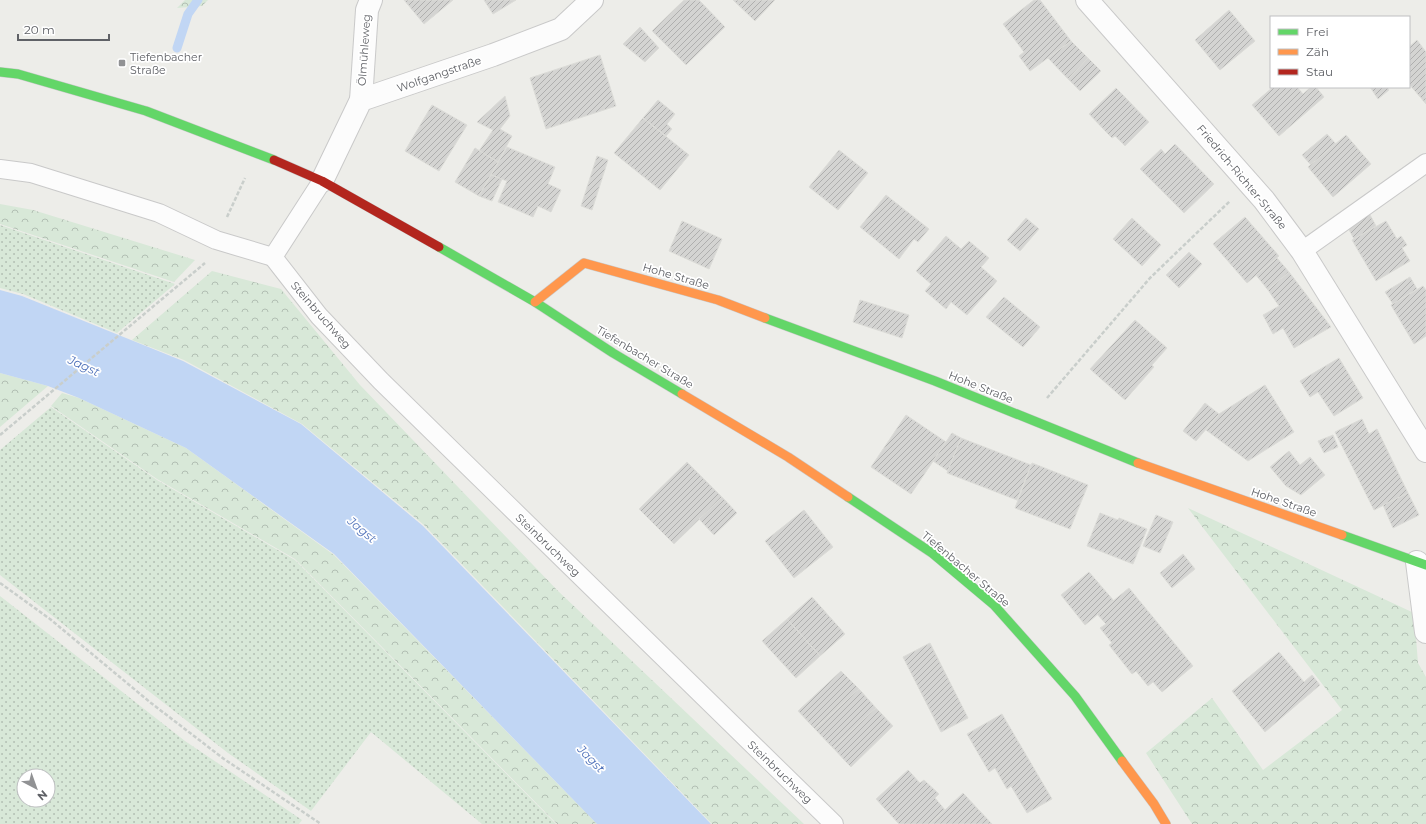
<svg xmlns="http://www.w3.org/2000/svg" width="1426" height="824" viewBox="0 0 1426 824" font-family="Montserrat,sans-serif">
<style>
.grass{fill:url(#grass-dots);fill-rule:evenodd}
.forest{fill:url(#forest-crowns)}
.water{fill:#c1d6f4}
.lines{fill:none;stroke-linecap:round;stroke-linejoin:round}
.stream{stroke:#c1d6f4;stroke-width:9}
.building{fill:url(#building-hatch);stroke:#dcdcd8}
.lane-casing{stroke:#c9c9c9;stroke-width:20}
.street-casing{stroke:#c9c9c9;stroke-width:24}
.fast-casing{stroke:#c9c9ca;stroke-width:10}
.slow-casing{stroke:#c9c9ca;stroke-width:10}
.jam-casing{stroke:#c9c9ca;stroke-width:10}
.path{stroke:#c9cecb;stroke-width:2.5;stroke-dasharray:4 2;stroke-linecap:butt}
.lane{stroke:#fcfcfc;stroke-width:18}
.street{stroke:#fcfcfc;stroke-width:22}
.fast{stroke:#63d668;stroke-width:9}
.slow{stroke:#ff974d;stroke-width:9}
.jam{stroke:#b3261e;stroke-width:9}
.poi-dot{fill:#919294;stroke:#fff;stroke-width:1.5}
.labels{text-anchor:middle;stroke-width:3.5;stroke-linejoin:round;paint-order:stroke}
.street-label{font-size:11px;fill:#5f6166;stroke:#fff}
.poi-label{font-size:11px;fill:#5f6166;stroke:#fff;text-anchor:start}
.water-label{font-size:12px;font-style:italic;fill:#5274bb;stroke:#fff}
</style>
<defs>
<pattern id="grass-dots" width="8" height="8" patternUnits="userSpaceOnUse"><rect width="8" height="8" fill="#d8e8d8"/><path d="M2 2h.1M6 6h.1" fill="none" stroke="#b2bfb3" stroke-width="1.8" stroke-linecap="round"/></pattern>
<pattern id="forest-crowns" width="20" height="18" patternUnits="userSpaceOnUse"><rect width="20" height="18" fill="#d8e8d8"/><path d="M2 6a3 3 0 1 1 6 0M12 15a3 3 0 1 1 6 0" fill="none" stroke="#b2bfb3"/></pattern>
<pattern id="building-hatch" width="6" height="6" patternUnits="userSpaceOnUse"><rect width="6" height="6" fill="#d4d4d2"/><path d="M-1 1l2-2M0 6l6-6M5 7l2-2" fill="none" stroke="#afafae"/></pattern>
</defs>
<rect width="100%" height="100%" fill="#edede9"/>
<g class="grass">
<polygon points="0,225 175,284 117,333 23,294 0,288"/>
<polygon points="51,407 157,480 295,560 556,824 482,824 371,732 311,811 228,753 0,575 0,450"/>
<path d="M0,596L185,741L302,820L299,824H0ZM24,776H48V800H24Z"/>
</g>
<g class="forest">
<polygon points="185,0 208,0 202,6 177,8"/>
<polygon points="0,204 33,210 195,260 174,282 0,224"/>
<polygon points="212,271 281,289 360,385 558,591 804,824 712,824 424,525 302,424 184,360 132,340"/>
<polygon points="0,373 48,386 0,427"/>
<polygon points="62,393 79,398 186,448 334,555 597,824 557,824 295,559 157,479 51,406"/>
<polygon points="1188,508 1414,613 1418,663 1426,677 1426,824 1192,824 1146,753 1212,698 1263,770 1342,710"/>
</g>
<polygon class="water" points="0,290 22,296 183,361 301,424 423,526 711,824 597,824 334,554 186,448 79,398 48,386 0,373"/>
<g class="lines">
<polyline class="stream" points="177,48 188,14 198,0"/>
</g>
<g class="building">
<polygon points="404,0 453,0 424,24"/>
<polygon points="484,0 516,0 493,14"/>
<polygon points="684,0 699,0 725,27 686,65 652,31"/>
<polygon points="733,0 775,0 755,21"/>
<polygon points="1034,0 1040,0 1071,41 1030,71 1019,56 1024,52 1003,24"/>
<polygon points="1229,10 1255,41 1220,70 1195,40"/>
<polygon points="640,27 659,48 645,62 623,44"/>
<polygon points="1417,40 1426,52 1426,104 1409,84 1409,47"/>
<polygon points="1071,41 1088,58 1068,79 1048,58"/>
<polygon points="600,55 616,106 546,129 530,78"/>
<polygon points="1088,58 1101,71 1080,91 1068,79"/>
<polygon points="1273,87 1297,87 1303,94 1311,87 1316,87 1324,97 1279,136 1252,105"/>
<polygon points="1370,87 1387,87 1389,90 1378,99"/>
<polygon points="1116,88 1149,122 1125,146 1115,136 1112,138 1089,114"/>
<polygon points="505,96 510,116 500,129 512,136 498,162 479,151 493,130 477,122"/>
<polygon points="658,100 675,114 667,124 672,129 666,136 643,118"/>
<polygon points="432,105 467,125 439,171 405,151"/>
<polygon points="643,118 689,155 660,190 614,153"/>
<polygon points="1327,134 1336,144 1311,165 1302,155"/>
<polygon points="1346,135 1371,164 1333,197 1308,167"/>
<polygon points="1175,144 1214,184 1184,213 1140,169 1161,149 1165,154"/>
<polygon points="507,147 555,167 548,184 561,190 551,212 538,206 533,217 498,202 507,181 491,175"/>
<polygon points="475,148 498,162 479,196 455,182"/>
<polygon points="839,150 868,173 838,210 809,187"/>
<polygon points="597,156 608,160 592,210 581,206"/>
<polygon points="491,175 502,179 492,201 479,196"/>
<polygon points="886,195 929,229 918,242 914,239 899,259 860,227"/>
<polygon points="1369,213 1376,226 1354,239 1347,226"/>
<polygon points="1245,217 1279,256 1247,283 1213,244"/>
<polygon points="1026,218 1039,229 1020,251 1007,240"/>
<polygon points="1132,218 1161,245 1142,266 1113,239"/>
<polygon points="682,221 722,239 709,269 669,251"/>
<polygon points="1386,221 1397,239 1401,236 1407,245 1402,248 1410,261 1376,281 1352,240"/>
<polygon points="946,236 961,249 969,241 989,258 981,267 997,281 967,315 951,302 946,309 925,291 931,284 916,271"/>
<polygon points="1189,252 1202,264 1179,288 1166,275"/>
<polygon points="1277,258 1289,272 1268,290 1256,275"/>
<polygon points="1289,272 1331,327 1294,348 1283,328 1273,334 1263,315 1279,306 1268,290"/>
<polygon points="1410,277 1417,289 1393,304 1385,292"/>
<polygon points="1423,286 1426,290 1426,336 1414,344 1391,305"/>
<polygon points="1004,297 1040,327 1023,347 986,317"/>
<polygon points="860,300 909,315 902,338 853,322"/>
<polygon points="1135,320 1167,348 1152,365 1154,367 1125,400 1090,369"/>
<polygon points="1339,358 1363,398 1334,416 1318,392 1310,397 1300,381"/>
<polygon points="1265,385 1294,432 1248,461 1206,430 1219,414"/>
<polygon points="1205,403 1219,414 1196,441 1183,431"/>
<polygon points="906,415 946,442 911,494 871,467"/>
<polygon points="1362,419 1369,434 1377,429 1408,493 1374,510 1335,432"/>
<polygon points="952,433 961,438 948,471 933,461"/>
<polygon points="1333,435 1338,447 1324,453 1318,441"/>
<polygon points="961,438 1031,465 1017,500 947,473"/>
<polygon points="1289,451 1300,465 1310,457 1325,475 1301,495 1286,486 1270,467"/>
<polygon points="687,462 722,497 674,544 639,509"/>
<polygon points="1032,463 1088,485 1070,529 1015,508"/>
<polygon points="1408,493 1419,515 1393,528 1383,505"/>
<polygon points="722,497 737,513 714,535 699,519"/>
<polygon points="804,510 833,547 794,578 765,541"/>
<polygon points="1100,513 1118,520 1119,518 1147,529 1133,564 1087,546"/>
<polygon points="1156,515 1173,522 1160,553 1143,546"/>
<polygon points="1183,554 1195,569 1172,588 1160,573"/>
<polygon points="1089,572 1114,601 1085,625 1061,595"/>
<polygon points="1129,588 1193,666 1162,692 1153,682 1148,686 1136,671 1132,674 1109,645 1112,643 1100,628 1106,624 1097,614"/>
<polygon points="812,597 845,634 820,656 787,619"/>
<polygon points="787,619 820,656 796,678 762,641"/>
<polygon points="930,643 968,718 941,732 903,657"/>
<polygon points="1279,652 1304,682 1312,675 1320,685 1265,732 1232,691"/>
<polygon points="841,671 859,689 815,729 798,711"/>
<polygon points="859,689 876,708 833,748 815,729"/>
<polygon points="876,708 893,726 851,767 833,748"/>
<polygon points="1002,714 1052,799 1027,813 1011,786 1007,789 995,768 989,772 967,734"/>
<polygon points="908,770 920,783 924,780 939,794 935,798 945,810 930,824 899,824 876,799"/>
<polygon points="963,793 992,824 930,824 945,810"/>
</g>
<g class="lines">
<g class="lane-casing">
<g id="lane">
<polyline points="0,169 31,173 159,213 216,240 273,257"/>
<polyline points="1302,251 1426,163"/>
<polyline points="273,257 319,316 381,381 834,824"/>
<polyline points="273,257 322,181"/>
</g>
</g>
<g class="street-casing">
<g id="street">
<polyline points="1087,0 1264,200 1302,251 1426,451"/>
<polyline points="361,100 367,10 371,0"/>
<polyline points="322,181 361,100 493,55 561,29 592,0"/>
<polyline points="1417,562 1426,632"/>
</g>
</g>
<g class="fast-casing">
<g id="fast">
<polyline points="0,72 18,74 146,111 274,160"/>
<polyline points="439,247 535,302 613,353 682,394"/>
<polyline points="765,318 935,381 1138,463"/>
<polyline points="848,497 932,553 994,605 1075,696 1122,761"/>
<polyline points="1342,535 1426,565"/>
</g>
</g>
<g class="slow-casing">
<g id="slow">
<polyline points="535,302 584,263 718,300 765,318"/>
<polyline points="682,394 788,457 848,497"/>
<polyline points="1138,463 1342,535"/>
<polyline points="1122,761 1154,804 1166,824"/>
</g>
</g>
<g class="jam-casing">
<polyline id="jam" points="274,160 322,181 439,247"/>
</g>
<g class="path">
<polyline points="227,217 245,178"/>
<polyline points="1047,398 1150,278 1230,201"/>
<polyline points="0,435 205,263"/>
<polyline points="0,583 50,619 151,703 224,759 321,824"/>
</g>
<use href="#lane" class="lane"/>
<use href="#street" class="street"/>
<use href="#fast" class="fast"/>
<use href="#slow" class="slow"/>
<use href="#jam" class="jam"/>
</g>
<rect class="poi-dot" x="118" y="59" width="8" height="8" rx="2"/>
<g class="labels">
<g class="street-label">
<text transform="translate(364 50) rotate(-86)" y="4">Ölmühleweg</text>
<text transform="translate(439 74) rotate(-19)" y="4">Wolfgangstraße</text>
<text transform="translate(1242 177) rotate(50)" y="4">Friedrich-Richter-Straße</text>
<text transform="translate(676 276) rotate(16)" y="4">Hohe Straße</text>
<text transform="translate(321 315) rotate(49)" y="4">Steinbruchweg</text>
<text transform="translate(645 357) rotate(31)" y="4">Tiefenbacher Straße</text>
<text transform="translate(981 387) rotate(22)" y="4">Hohe Straße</text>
<text transform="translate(1284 502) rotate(19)" y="4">Hohe Straße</text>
<text transform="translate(548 545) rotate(44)" y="4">Steinbruchweg</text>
<text transform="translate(966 569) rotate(40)" y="4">Tiefenbacher Straße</text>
<text transform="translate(780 772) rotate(44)" y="4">Steinbruchweg</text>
</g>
<g class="poi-label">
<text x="130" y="61">Tiefenbacher<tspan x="130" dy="13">Straße</tspan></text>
</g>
<g class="water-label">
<text transform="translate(84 366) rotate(25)" y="4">Jagst</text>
<text transform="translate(362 530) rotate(40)" y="4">Jagst</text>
<text transform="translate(591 759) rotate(46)" y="4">Jagst</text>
</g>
</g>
<rect x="1270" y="16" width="140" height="72" fill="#ffffff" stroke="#bfc0c2"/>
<rect x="1278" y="29" width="20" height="6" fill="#63d668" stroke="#bfc0c2"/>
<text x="1306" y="36" font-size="12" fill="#5f6166">Frei</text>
<rect x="1278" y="49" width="20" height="6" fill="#ff974d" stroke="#bfc0c2"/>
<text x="1306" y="56" font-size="12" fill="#5f6166">Zäh</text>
<rect x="1278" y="69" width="20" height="6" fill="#b3261e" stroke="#bfc0c2"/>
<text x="1306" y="76" font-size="12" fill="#5f6166">Stau</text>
<g transform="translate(36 788) rotate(139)"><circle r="19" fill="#ffffff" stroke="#bfc0c2"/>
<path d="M0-3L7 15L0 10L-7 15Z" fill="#919294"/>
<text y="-6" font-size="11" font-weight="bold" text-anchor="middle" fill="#5f6166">N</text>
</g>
<path d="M18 34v6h91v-6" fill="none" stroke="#5f6166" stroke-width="2"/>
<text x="24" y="34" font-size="12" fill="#5f6166" stroke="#ffffff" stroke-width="3" paint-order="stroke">20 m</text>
</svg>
